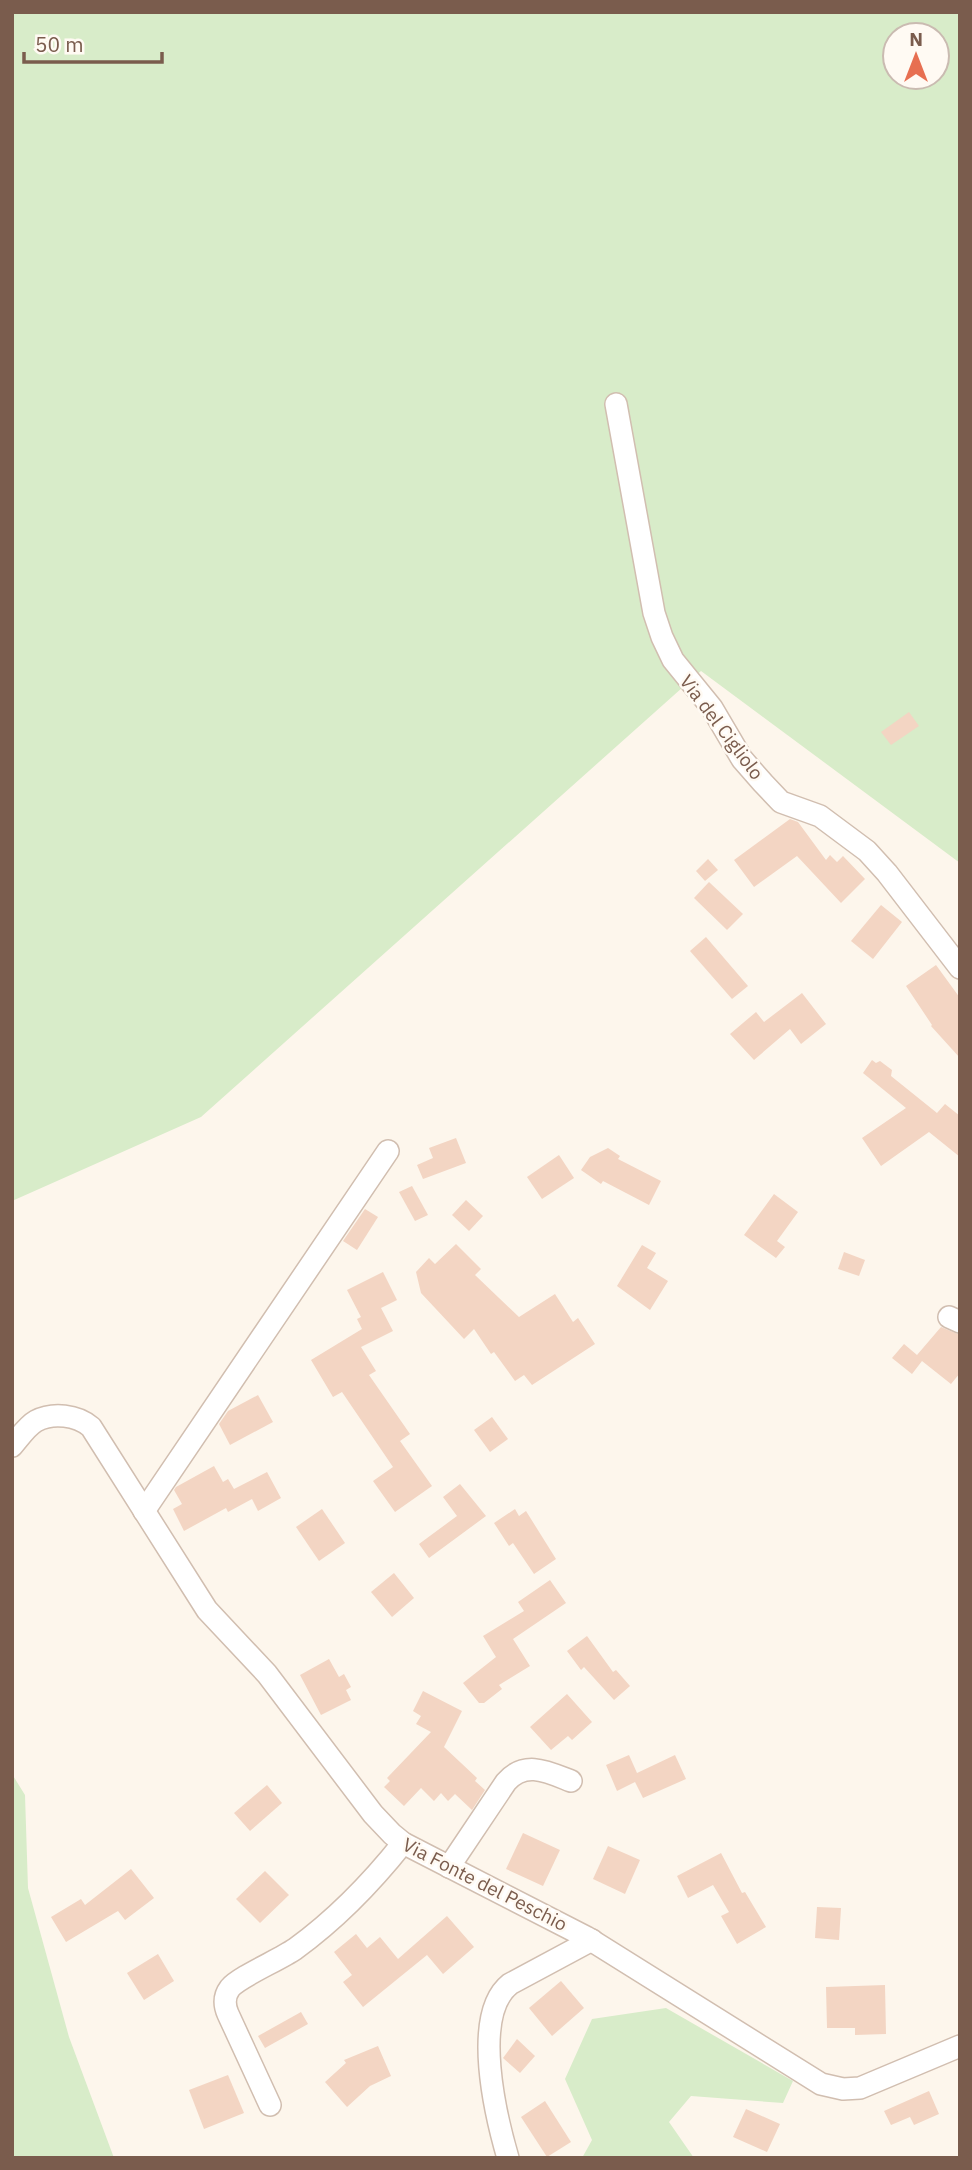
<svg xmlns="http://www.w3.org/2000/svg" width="972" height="2170" viewBox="0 0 972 2170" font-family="'IBM Plex Sans',sans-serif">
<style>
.green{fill:#d8ecc9;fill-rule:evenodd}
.building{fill:#f3d5c3}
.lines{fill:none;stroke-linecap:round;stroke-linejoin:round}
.minor-casing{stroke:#d1beb0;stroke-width:24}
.minor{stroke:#fff;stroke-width:21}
.labels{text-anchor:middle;stroke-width:5;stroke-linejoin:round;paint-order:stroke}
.street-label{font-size:19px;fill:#7a5c4d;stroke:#fffaf3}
</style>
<rect width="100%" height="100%" fill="#fdf6ec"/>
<g class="green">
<path d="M12,12H960V863L701,671L201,1117L12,1201ZM895,35H937V77H895Z"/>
<polygon points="12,1774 25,1795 28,1888 69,2037 114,2158 12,2158"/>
<polygon points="666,2008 793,2081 783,2103 691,2096 669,2122 694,2158 582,2158 592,2140 565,2079 592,2019"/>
</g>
<g class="building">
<polygon points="909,712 919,726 891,745 881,732"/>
<polygon points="790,819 798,822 826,860 830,855 837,862 843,856 865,879 841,903 797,856 754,887 734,860"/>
<polygon points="708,859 718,870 705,881 696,871"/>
<polygon points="709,882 743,914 727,930 694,898"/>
<polygon points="881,905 902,922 873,959 851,941"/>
<polygon points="706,937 748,986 732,999 690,951"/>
<polygon points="936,965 960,998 960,1058 931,1026 932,1025 906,986"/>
<polygon points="802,993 826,1024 801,1044 790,1029 754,1060 730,1034 756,1012 764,1022"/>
<polygon points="872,1060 876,1063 880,1061 892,1070 891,1076 937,1113 945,1104 960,1116 960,1157 929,1132 881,1166 862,1138 906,1108 863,1073"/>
<polygon points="456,1138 466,1163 423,1179 417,1165 433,1158 429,1148"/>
<polygon points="608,1148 620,1156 618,1159 661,1181 649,1205 603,1181 601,1184 581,1170 590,1157"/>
<polygon points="559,1155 574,1178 542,1199 527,1177"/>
<polygon points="412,1186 428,1215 415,1221 399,1192"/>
<polygon points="774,1194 798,1212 777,1241 785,1247 776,1258 744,1235"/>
<polygon points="466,1200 483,1216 469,1231 452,1215"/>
<polygon points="365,1209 378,1217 357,1250 343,1241"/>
<polygon points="456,1244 481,1269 475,1275 519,1317 555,1294 573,1322 578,1318 595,1344 532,1385 524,1375 515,1381 494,1352 491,1354 474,1329 464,1339 421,1293 416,1272 429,1258 435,1264"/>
<polygon points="642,1245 656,1253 647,1268 668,1281 650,1310 617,1286"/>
<polygon points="844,1252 865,1260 859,1276 838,1269"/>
<polygon points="383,1272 397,1300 381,1308 393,1331 361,1347 376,1371 369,1375 410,1434 400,1441 432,1486 395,1512 373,1481 393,1467 342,1392 333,1397 311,1360 362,1329 357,1319 361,1317 347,1290"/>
<polygon points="941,1327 960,1335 960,1373 951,1384 922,1361 912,1374 892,1358 904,1344 917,1355"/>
<polygon points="258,1395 273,1422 230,1445 219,1424 228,1411"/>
<polygon points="492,1417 508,1439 490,1452 474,1430"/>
<polygon points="214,1466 223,1482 228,1479 234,1489 267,1472 281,1498 258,1511 252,1499 228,1512 226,1508 184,1531 173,1509 182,1504 174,1490 176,1487"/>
<polygon points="460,1484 486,1516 429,1558 419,1544 457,1516 443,1497"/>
<polygon points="322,1509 345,1543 319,1561 296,1527"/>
<polygon points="515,1509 519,1516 526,1511 556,1559 534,1574 513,1543 509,1546 494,1523"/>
<polygon points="394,1573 414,1598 392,1617 371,1592"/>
<polygon points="550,1580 566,1603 513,1639 530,1666 499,1685 502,1689 484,1703 479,1703 463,1683 496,1657 483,1636 524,1611 518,1602"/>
<polygon points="587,1636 613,1672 616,1670 630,1686 614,1700 584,1667 581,1670 567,1651"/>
<polygon points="329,1659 339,1677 344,1674 351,1687 346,1690 351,1700 321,1715 300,1675"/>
<polygon points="423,1691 462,1711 444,1747 477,1778 475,1781 485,1790 472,1810 455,1794 448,1801 441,1793 434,1801 421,1788 404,1806 384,1787 390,1781 387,1778 431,1732 416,1724 421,1716 413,1711"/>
<polygon points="567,1694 592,1722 572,1740 568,1736 551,1750 530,1727"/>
<polygon points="629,1755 637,1773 675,1755 686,1779 643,1798 635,1782 617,1791 606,1765"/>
<polygon points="267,1785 282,1803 250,1831 234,1813"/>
<polygon points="523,1833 560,1850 543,1886 506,1869"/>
<polygon points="608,1846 640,1860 625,1894 593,1879"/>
<polygon points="721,1853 742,1893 745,1892 766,1927 737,1944 721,1916 729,1912 713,1885 688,1898 677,1876"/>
<polygon points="131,1869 154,1898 125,1920 118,1911 66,1942 51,1917 81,1899 85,1905"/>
<polygon points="265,1871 289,1895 260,1923 236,1899"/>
<polygon points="817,1907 841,1908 839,1940 815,1938"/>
<polygon points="447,1916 474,1947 443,1974 427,1955 363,2007 343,1982 352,1975 334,1952 356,1934 367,1948 380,1937 398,1959"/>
<polygon points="158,1954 174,1981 144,2000 127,1973"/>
<polygon points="561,1981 584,2008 552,2036 529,2008"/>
<polygon points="885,1985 886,2034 855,2035 855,2028 827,2028 826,1987"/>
<polygon points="301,2012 308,2024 265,2048 258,2036"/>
<polygon points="517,2039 535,2056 520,2073 503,2058"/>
<polygon points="378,2046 391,2076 370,2086 347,2107 325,2082 346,2063 344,2060"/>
<polygon points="228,2075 244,2113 204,2129 189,2090"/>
<polygon points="929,2091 939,2114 914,2125 910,2117 891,2125 884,2111"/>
<polygon points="545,2101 571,2142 547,2157 521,2117"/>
<polygon points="746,2109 780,2124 767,2152 733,2137"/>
</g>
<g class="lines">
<g class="minor-casing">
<g id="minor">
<polyline points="616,404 654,613 662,637 673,660 712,708 742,759 763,783 781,802 820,816 867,851 887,873 960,968"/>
<polyline points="949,1317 960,1322"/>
<path d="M12,1446C19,1438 27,1426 36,1421C53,1412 77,1415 91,1427L207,1610L267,1674L373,1814L392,1834L403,1843L586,1937L821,2084L843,2089L860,2088L960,2046"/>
<polyline points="144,1511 388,1151"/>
<path d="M449,1867L506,1782C525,1760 548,1772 571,1781"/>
<path d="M270,2105L228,2014C224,2005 224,1996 230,1988C239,1977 279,1960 295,1949C335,1920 372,1882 403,1843"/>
<path d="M508,2158C496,2117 471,2015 510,1984L592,1940"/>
</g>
</g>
<use href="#minor" class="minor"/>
</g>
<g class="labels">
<g class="street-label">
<text transform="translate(722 727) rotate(53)" y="7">Via del Cigliolo</text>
<text transform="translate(485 1884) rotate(27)" y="7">Via Fonte del Peschio</text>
</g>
</g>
<rect width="972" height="2170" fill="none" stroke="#7a5c4d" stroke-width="28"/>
<g transform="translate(916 56)"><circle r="33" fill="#fffaf3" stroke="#cabbb1" stroke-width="2"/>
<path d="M0-5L12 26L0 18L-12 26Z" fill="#e76f51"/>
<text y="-10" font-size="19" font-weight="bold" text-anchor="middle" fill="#7a5c4d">N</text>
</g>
<path d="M24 52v10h138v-10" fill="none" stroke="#7a5c4d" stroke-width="3.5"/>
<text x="35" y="52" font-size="21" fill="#7a5c4d" stroke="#fffaf3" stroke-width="5" paint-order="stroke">50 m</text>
</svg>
